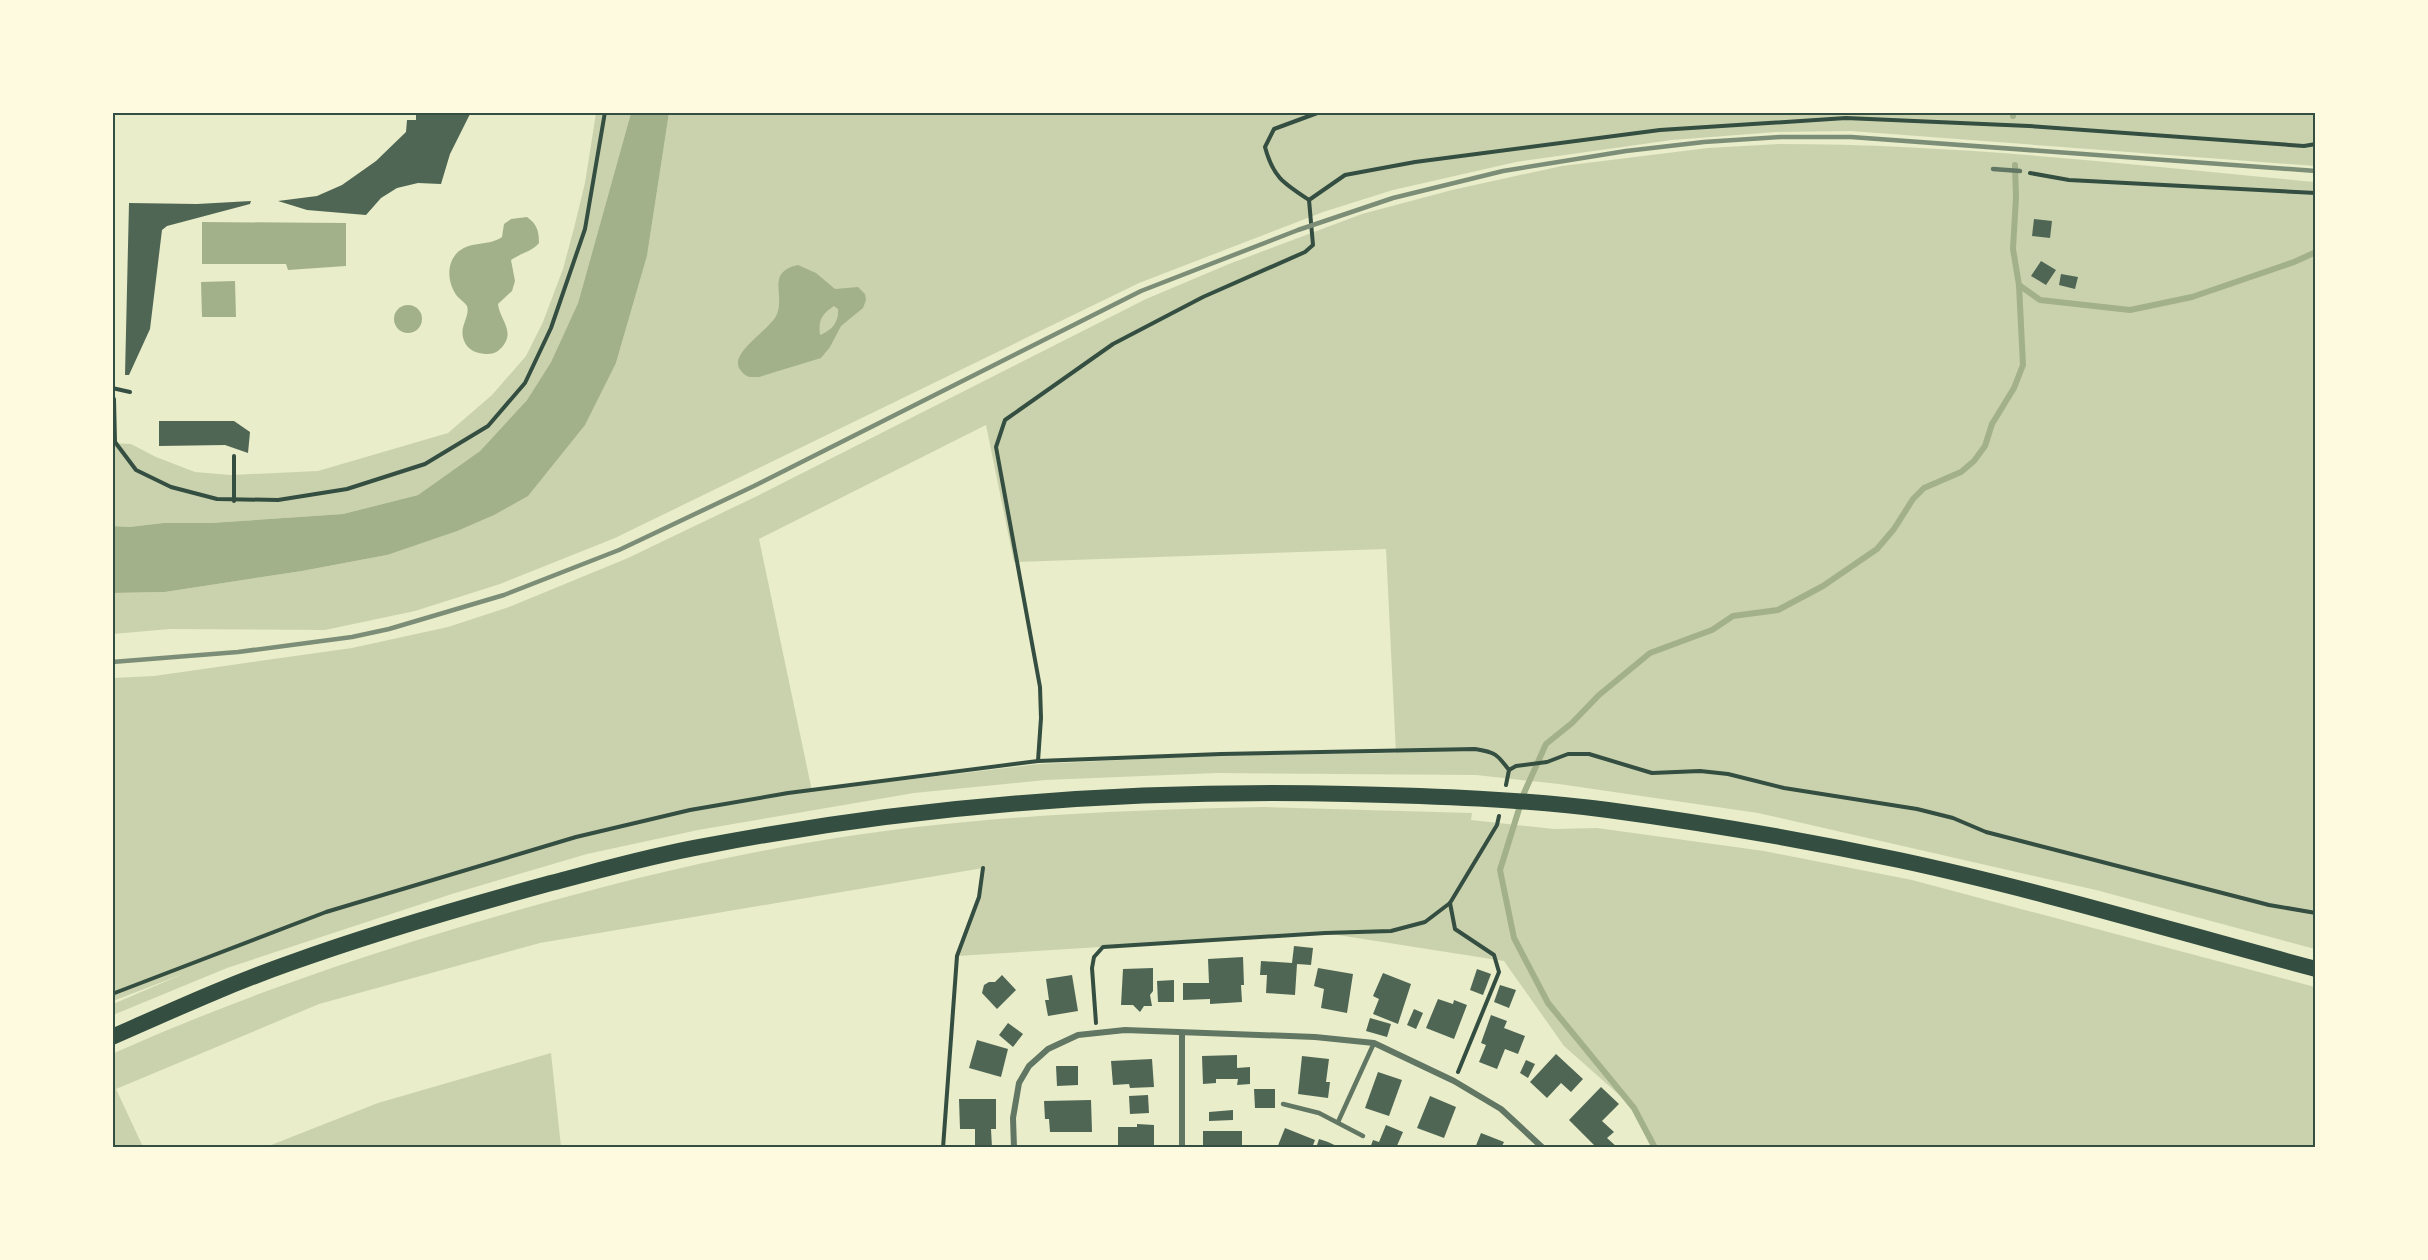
<svg xmlns="http://www.w3.org/2000/svg" width="2428" height="1260" viewBox="0 0 2428 1260" font-family="Inter,sans-serif">
<style>
.green{fill:#cad2ad;fill-rule:evenodd}
.water{fill:#a3b18a;fill-rule:evenodd}
.lines{fill:none;stroke-linecap:round;stroke-linejoin:round}
.stream{stroke:#a3b18a;stroke-width:6}
.building{fill:#4f6655}
.path{stroke:#344e41;stroke-width:4}
.service{stroke:#617663;stroke-width:4.5}
.minor{stroke:#617663;stroke-width:6}
.trunk{stroke:#344e41;stroke-width:16}
.rail{stroke:#7c8e77;stroke-width:4.5}
.neatline{fill:none;stroke:#344e41;stroke-width:2}
</style>
<rect width="100%" height="100%" fill="#e9edc9"/>
<g class="green">
<polygon points="596,113 631,113 578,303 551,362 527,400 480,451 418,495 343,514 210,523 163,523 129,527 113,526 112,443 131,444 156,457 195,472 231,475 318,471 448,433 492,395 526,356 543,322 563,269 574,228 585,183"/>
<polygon points="669,113 2315,113 2315,166 1851,131 1776,132 1672,140 1516,162 1393,190 1323,212 1139,283 615,538 500,584 415,611 325,630 170,629 113,634 112,593 165,592 302,571 387,555 616,363 647,256"/>
<path d="M1779,144C1958,144 2137,165 2315,182V949L2096,890L1758,813L1559,784L1476,775L1217,773L1045,780L914,793L698,830L587,854L455,893L227,968L113,1015V1004L183,974L113,1001V678L154,676L352,648L448,627L509,607L628,558L755,497L1146,299L1229,264L1362,214L1452,190L1562,166L1708,148ZM986,425L1014,562L1386,549L1396,753L1221,755L1039,764L812,791L759,539Z"/>
<path d="M1263,807L1472,813L1471,820L1554,829L1597,828L1764,851L1912,880L2315,987L2316,1147H1655L1634,1108L1564,1046L1504,961L1325,933L957,956L979,897L983,868L540,943L319,1004L116,1089L143,1147H113L112,1054C228,1002 349,960 470,924C583,891 696,861 812,842C960,817 1113,810 1263,807Z"/>
<polygon points="551,1053 561,1147 266,1147 378,1103"/>
</g>
<g class="water">
<polygon points="631,113 669,113 647,256 616,363 585,425 528,496 494,515 457,531 387,555 302,571 165,592 113,593 113,526 129,527 163,523 210,523 343,514 418,495 480,451 527,400 551,362 578,303"/>
<path d="M527,217C537,224 539,231 539,243C531,252 521,253 511,260L515,281L512,291L498,304C500,320 515,331 503,346C499,351 494,354 488,354C480,354 472,352 467,346C455,329 471,318 467,306C465,303 460,299 457,296C448,284 446,266 456,254C469,240 488,247 502,237L504,224L511,219Z"/>
<polygon points="202,222 346,223 346,266 288,270 286,264 202,264"/>
<path d="M798,265L816,273L835,289L858,287L865,294L866,300L863,308L841,326L830,347L821,358L759,377C751,377 747,378 742,372C724,355 771,330 777,314C785,294 766,272 798,265ZM834,306L838,309C839,322 832,330 820,335C818,320 822,314 834,306Z"/>
<polygon points="235,281 236,317 202,317 201,282"/>
<circle cx="408" cy="319" r="14"/>
</g>
<g class="lines">
<g class="stream">
<polyline points="2013,112 2013,116"/>
<polyline points="2019,285 2040,300 2130,310 2192,297 2294,262 2316,252"/>
<polyline points="1655,1148 1634,1108 1548,1003 1514,938 1500,870 1524,793 1546,744 1572,723 1599,695 1650,653 1712,630 1733,616 1778,610 1823,586 1877,549 1894,529 1913,499 1924,488 1961,472 1974,461 1985,446 1992,424 2014,388 2023,365 2019,285 2013,249 2016,197 2015,165"/>
</g>
</g>
<g class="building">
<polygon points="416,112 471,112 450,154 441,184 418,183 397,188 381,198 366,215 307,210 278,201 317,196 342,185 376,161 406,132 407,120 416,120"/>
<polygon points="251,201 250,204 167,226 162,230 150,329 129,375 125,375 129,203 197,204"/>
<polygon points="2034,219 2052,221 2050,238 2032,236"/>
<polygon points="2041,261 2056,270 2046,285 2031,276"/>
<polygon points="2061,274 2078,277 2075,289 2059,285"/>
<polygon points="159,421 234,421 250,432 248,453 225,445 159,446"/>
<polygon points="1294,946 1313,948 1311,965 1297,964 1295,995 1266,993 1267,975 1260,975 1261,961 1292,963"/>
<polygon points="1243,957 1244,985 1241,985 1242,1002 1210,1004 1210,999 1183,1000 1183,983 1209,983 1208,959"/>
<polygon points="1153,968 1153,991 1150,995 1152,1006 1144,1006 1140,1012 1133,1005 1121,1005 1123,969"/>
<polygon points="1318,968 1353,974 1347,1013 1321,1008 1324,989 1314,986"/>
<polygon points="1477,969 1491,974 1483,995 1470,990"/>
<polygon points="1383,973 1411,984 1398,1024 1373,1014 1379,999 1373,996"/>
<polygon points="1002,975 1016,990 997,1009 982,993 984,985 989,982 995,982"/>
<polygon points="1072,975 1078,1011 1048,1016 1045,1000 1049,1000 1046,979"/>
<polygon points="1174,980 1174,1002 1158,1002 1157,981"/>
<polygon points="1500,985 1516,990 1509,1008 1494,1002"/>
<polygon points="1438,999 1453,1004 1454,1000 1467,1005 1454,1039 1426,1028"/>
<polygon points="1414,1009 1423,1013 1416,1029 1407,1025"/>
<polygon points="1491,1015 1507,1021 1504,1028 1525,1036 1518,1054 1505,1049 1497,1069 1479,1062 1486,1045 1481,1043"/>
<polygon points="1370,1018 1391,1024 1387,1037 1366,1031"/>
<polygon points="1008,1023 1023,1034 1013,1047 999,1035"/>
<polygon points="977,1040 1008,1049 1001,1077 969,1068"/>
<polygon points="1556,1054 1583,1079 1571,1092 1561,1083 1547,1098 1530,1082"/>
<polygon points="1237,1055 1237,1068 1250,1067 1250,1084 1237,1085 1238,1079 1216,1079 1216,1083 1203,1084 1202,1056"/>
<polygon points="1302,1056 1329,1059 1326,1082 1330,1082 1328,1098 1298,1094"/>
<polygon points="1152,1059 1154,1087 1130,1088 1129,1084 1113,1085 1111,1061"/>
<polygon points="1526,1060 1535,1064 1528,1078 1520,1073"/>
<polygon points="1056,1066 1078,1066 1078,1085 1057,1086"/>
<polygon points="1378,1072 1402,1080 1389,1116 1365,1108"/>
<polygon points="1601,1087 1619,1104 1602,1121 1614,1132 1607,1138 1618,1148 1597,1148 1569,1120"/>
<polygon points="1254,1089 1275,1089 1275,1108 1255,1108"/>
<polygon points="1148,1095 1149,1113 1130,1114 1129,1096"/>
<polygon points="1430,1096 1456,1107 1444,1138 1417,1128"/>
<polygon points="959,1099 996,1099 996,1129 991,1129 992,1148 975,1148 975,1129 960,1129"/>
<polygon points="1091,1100 1092,1132 1050,1132 1049,1119 1045,1119 1044,1101"/>
<polygon points="1233,1110 1233,1120 1209,1121 1209,1112"/>
<polygon points="1137,1124 1154,1125 1154,1148 1118,1148 1118,1127 1137,1127"/>
<polygon points="1386,1125 1403,1132 1396,1148 1386,1145 1385,1148 1370,1148 1373,1140 1379,1142"/>
<polygon points="1285,1128 1315,1140 1312,1148 1277,1148"/>
<rect x="1203" y="1131" width="39" height="17"/>
<polygon points="1481,1133 1504,1142 1501,1148 1475,1148"/>
<polygon points="1319,1139 1328,1142 1341,1148 1316,1148"/>
</g>
<g class="lines">
<g class="path">
<polyline points="2030,173 2069,180 2316,193"/>
<path d="M1309,200C1283,183 1273,177 1265,147L1274,129L1320,112"/>
<polyline points="112,388 130,392"/>
<polyline points="112,397 114,399 115,442 136,470 171,487 217,499 278,500 347,489 425,464 488,426 525,383 551,328 585,229 605,112"/>
<polyline points="234,501 234,456"/>
<polyline points="1038,761 1041,718 1040,687 996,447 1005,420 1113,344 1203,297 1305,252 1313,245 1309,200 1345,175 1415,162 1660,130 1846,118 2029,126 2304,146 2316,144"/>
<polyline points="1509,770 1516,766 1547,762 1568,754 1589,754 1652,773 1700,771 1728,774 1784,788 1917,809 1953,818 1986,832 2269,905 2316,913"/>
<polyline points="1450,903 1455,929 1494,955 1499,972 1458,1072"/>
<path d="M112,994L326,912L576,837L690,810L788,793L1038,761L1221,754L1475,749C1495,752 1497,754 1509,770L1506,785"/>
<polyline points="1096,1023 1092,968 1094,957 1103,947 1325,933 1391,931 1425,922 1450,903 1497,825 1499,816"/>
<polyline points="943,1148 957,956 979,897 983,868"/>
</g>
<g class="service">
<polyline points="1993,169 2020,171"/>
<polyline points="1283,1104 1319,1113 1363,1136"/>
<polyline points="1338,1122 1374,1043"/>
</g>
<g class="minor">
<polyline points="1014,1148 1013,1118 1019,1083 1029,1066 1048,1049 1078,1035 1125,1030 1315,1037 1374,1043 1454,1081 1501,1109 1543,1148"/>
<polyline points="1182,1148 1182,1034"/>
</g>
<path class="trunk" d="M112,1037C171,1011 230,984 290,963C376,932 463,907 551,883C601,870 653,855 705,846C917,805 1132,789 1348,794C1435,796 1522,799 1608,810C1705,823 1803,840 1899,860C2039,890 2177,932 2316,969"/>
<polyline class="rail" points="112,662 238,652 352,637 389,629 504,595 619,550 754,486 1141,291 1298,230 1393,198 1503,171 1626,151 1704,142 1781,137 1851,137 2316,171"/>
</g>
<rect width="2428" height="1260" fill="none" stroke="#fefae0" stroke-width="228"/>
<rect x="114" y="114" width="2200" height="1032" class="neatline"/>
</svg>
